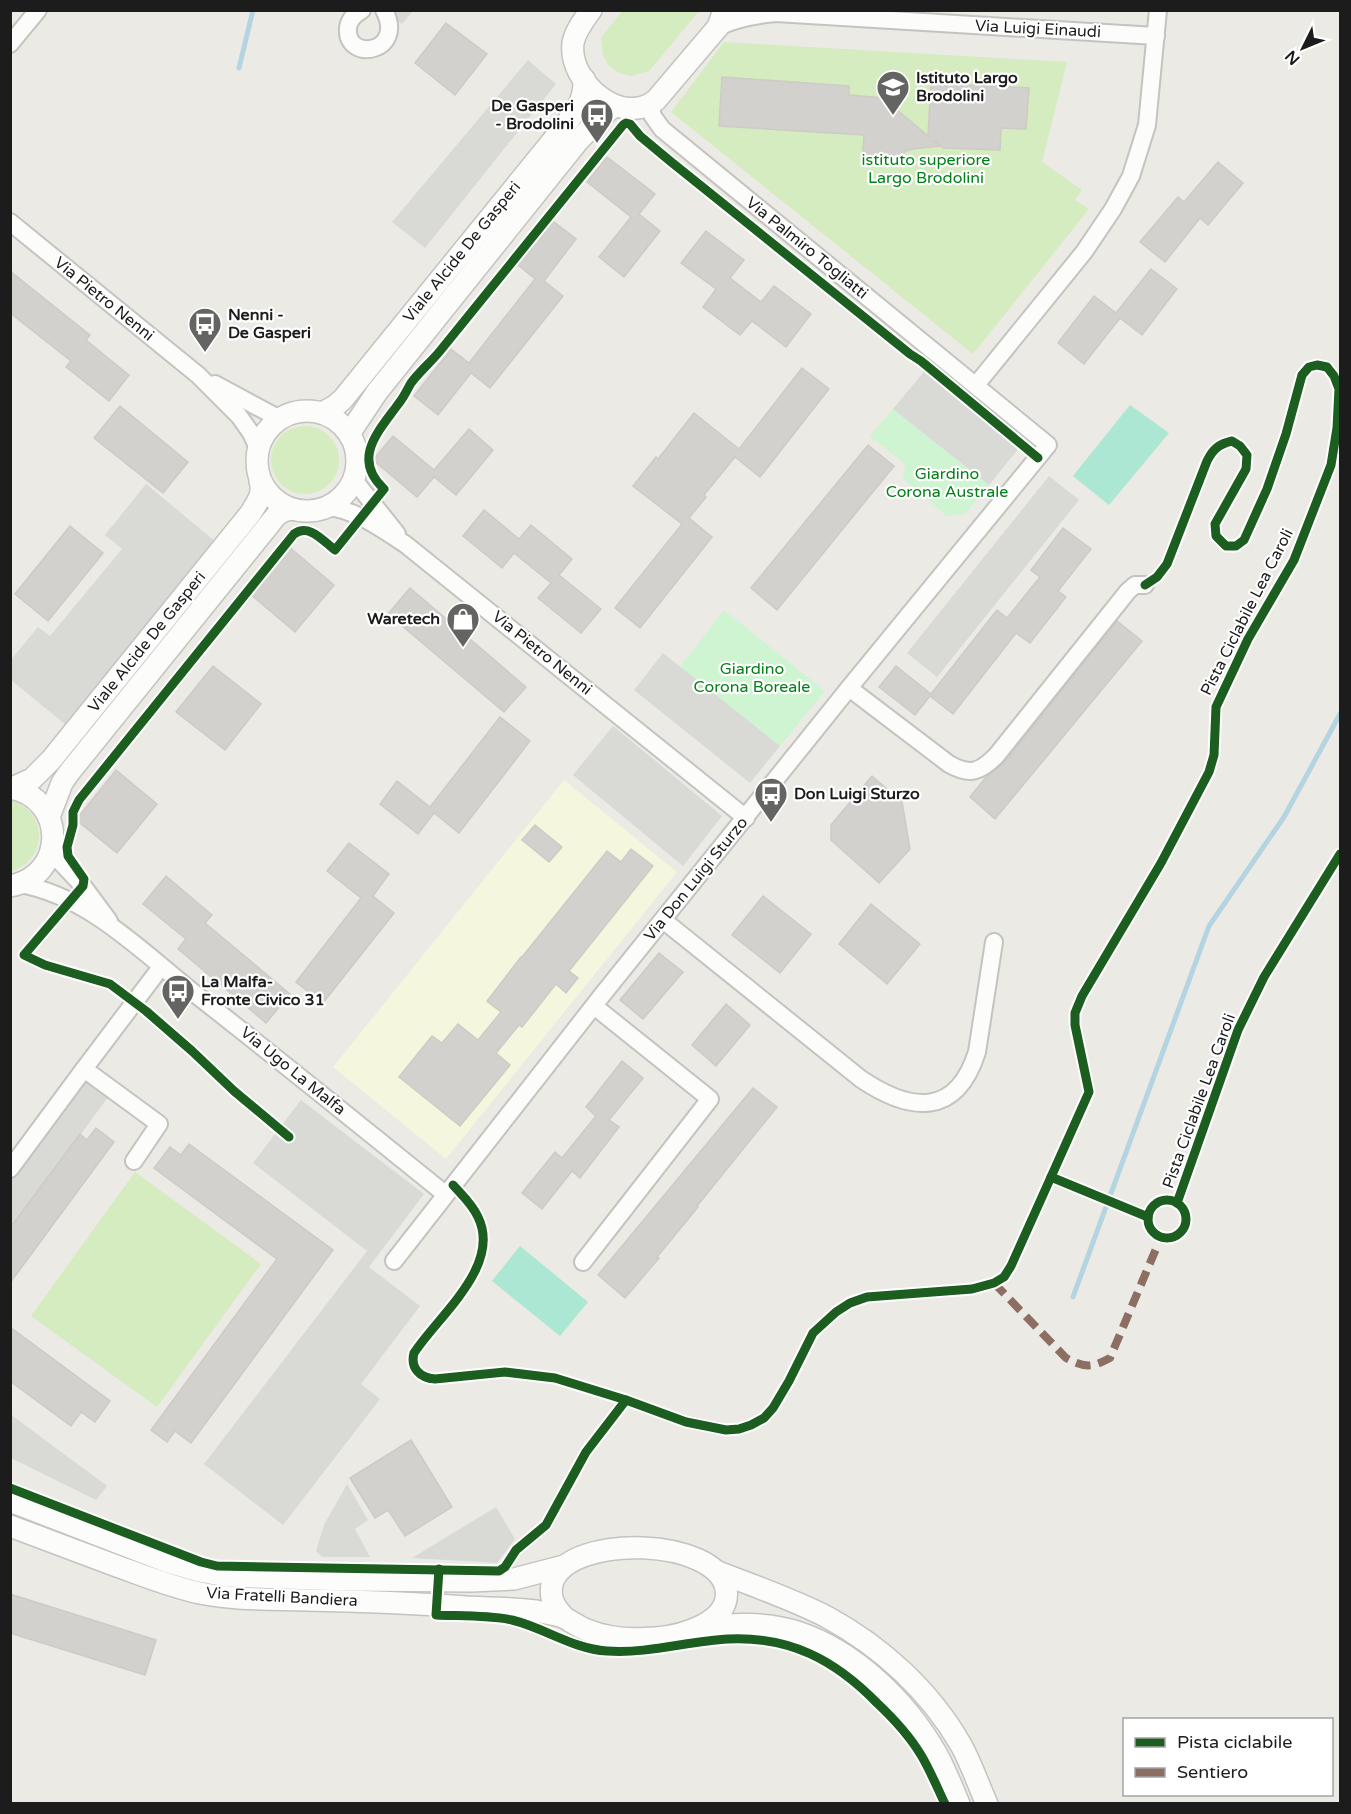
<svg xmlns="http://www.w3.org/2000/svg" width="1351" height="1814" font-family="'Varela Round',sans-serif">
<rect width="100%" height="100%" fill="#ebeae4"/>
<polygon fill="#f4f6de" points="564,780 677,872 446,1159 333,1067"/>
<g fill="#d4ecbf">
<polygon points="623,10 699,10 699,11 649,71 631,76 619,73 608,65 603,54 601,38"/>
<polygon points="724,42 1067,62 1042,162 1082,190 1075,200 1089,209 973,354 671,112"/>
<circle cx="305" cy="460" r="34"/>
<path d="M10,800c8,3 15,6 20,12 19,21 6,53 -19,59z"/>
<polygon points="135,1172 261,1264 157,1407 31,1316"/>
</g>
<g fill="#cff4d2">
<polygon points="893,409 989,485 965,514 947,516 903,479 905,464 870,436"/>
<polygon points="724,610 825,691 780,746 680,667"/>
</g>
<g fill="#abe7d2">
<polygon points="1130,405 1169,433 1109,505 1073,476"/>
<polygon points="520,1246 588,1302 560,1336 492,1281"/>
</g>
<g fill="#d9d9d6">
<polygon points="384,11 413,11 402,24"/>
<polygon points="528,60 556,84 425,248 392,222"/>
<polygon points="927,368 1019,448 989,485 893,409"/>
<polygon points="1049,476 1079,500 937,677 907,653"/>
<polygon points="146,484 216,542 66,725 11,680 10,661 38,627 50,636 122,549 105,535"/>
<polygon points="663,653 780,746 750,783 634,690"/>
<polygon points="613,726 722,816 683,866 573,775"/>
<polygon points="79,1076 108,1097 11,1230 11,1169"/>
<polygon points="301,1100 424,1194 369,1267 420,1306 361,1384 380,1399 283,1525 204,1464 367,1251 253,1163"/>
<polygon points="10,1414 107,1486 96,1500 11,1458"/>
<polygon points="347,1484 368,1520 355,1529 370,1557 322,1557 316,1551 324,1525"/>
<polygon points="496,1507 515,1539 497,1563 412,1558"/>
</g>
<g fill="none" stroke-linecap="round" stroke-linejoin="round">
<g stroke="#b4d4e1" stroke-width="5">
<polyline points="239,68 253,10"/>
<polyline points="1073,1297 1209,926 1284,817 1340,714"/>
</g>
</g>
<g fill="#d3d1cd" stroke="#cecbc5" stroke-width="1.5">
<polygon points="446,23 487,54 455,95 415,63"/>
<polygon points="722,77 849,86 849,95 883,98 928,136 931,83 1029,88 1026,129 1001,128 1000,150 943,148 936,141 934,141 940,146 912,149 906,151 892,163 872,162 863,151 864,135 719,126"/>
<polygon points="607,157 655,194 639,214 660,231 624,277 599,257 631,217 587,182"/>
<polygon points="1218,162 1243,183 1208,225 1200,218 1165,262 1140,242 1178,197 1184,202"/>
<polygon points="553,221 576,239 544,281 563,296 490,388 471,373 438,415 414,396 451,349 469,363 535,279 518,265"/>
<polygon points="706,231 744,260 730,278 761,302 774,286 811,314 786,347 752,321 740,335 703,307 716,289 681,263"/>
<polygon points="1151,269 1177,289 1142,335 1120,318 1084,364 1058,343 1094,296 1116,313"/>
<polygon points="10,271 90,335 86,340 129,375 109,401 66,367 71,361 10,313"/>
<polygon points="802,368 829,389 760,477 735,457 704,495 706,497 689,518 712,537 640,628 615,608 682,524 633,486 656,457 658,459 694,413 739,449"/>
<polygon points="120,406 188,462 163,493 94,438"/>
<polygon points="469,429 493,450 456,495 434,477 417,497 373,460 393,436 434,470"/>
<polygon points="868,445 894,466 777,610 751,588"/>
<polygon points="484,510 519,539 531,525 572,559 559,575 601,609 581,633 538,598 551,583 514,553 502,568 463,536"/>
<polygon points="70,526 103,553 48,621 15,594"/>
<polygon points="1063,528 1091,549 1058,591 1066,597 1030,643 1016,633 953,714 930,696 915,715 879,687 896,666 931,694 997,610 1007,618 1040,577 1031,570"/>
<polygon points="288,546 334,585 295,632 249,593"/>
<polygon points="410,588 526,687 504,712 388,614"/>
<polygon points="1117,621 1142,641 995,819 970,797 986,777 1004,763"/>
<polygon points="213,666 261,704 225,750 176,712"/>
<polygon points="500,717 530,741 459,833 434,813 418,834 380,804 397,781 430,807"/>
<polygon points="116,770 157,804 117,853 76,820"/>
<polygon points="872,776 902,802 910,849 879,883 831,840 831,825"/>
<polygon points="535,825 562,847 549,862 522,840"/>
<polygon points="349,843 389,874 373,896 394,913 323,1003 296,982 361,898 327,871"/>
<polygon points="631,849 653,866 569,971 578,978 566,993 556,984 522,1027 519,1025 496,1053 510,1065 460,1126 399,1077 432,1036 442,1043 458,1024 478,1040 501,1012 487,1001 521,957 522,957 607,851 621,862"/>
<polygon points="166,876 212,915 205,923 290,994 266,1023 178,949 186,939 143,904"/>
<polygon points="763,896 811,934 780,973 732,935"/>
<polygon points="871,904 920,944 887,984 839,944"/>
<polygon points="659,953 683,972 643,1019 620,1000"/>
<polygon points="726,1004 750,1025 716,1066 692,1045"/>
<polygon points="622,1061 643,1078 609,1120 619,1127 580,1178 572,1171 542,1209 522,1193 555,1152 562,1158 596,1116 586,1107"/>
<polygon points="753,1088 777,1107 697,1206 698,1207 657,1257 659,1258 625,1298 598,1275"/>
<polygon points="96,1128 114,1142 10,1283 10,1228 80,1134 87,1140"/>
<polygon points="189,1144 333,1250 191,1443 175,1431 167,1442 151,1430 277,1259 154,1168 170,1147 181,1155"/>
<polygon points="10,1327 110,1401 95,1422 81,1412 71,1426 10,1381"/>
<polygon points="411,1440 452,1507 405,1536 388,1510 375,1518 350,1478"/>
<polygon points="10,1594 156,1640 145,1675 10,1633"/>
</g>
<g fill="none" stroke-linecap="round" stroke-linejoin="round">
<defs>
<g id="minor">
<path d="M362,10c-7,4 -13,9 -14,18 -3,35 59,25 36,-18"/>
<path d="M718,27c19,-9 37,-12 58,-14l380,23"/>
<polyline points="10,44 38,10"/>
<polyline points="10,222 198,375 239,416 251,433 258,448"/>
<polyline points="215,384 280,419"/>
<polyline points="976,385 1084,252 1113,209 1131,176 1147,125 1158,10"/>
<polyline points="354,480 397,534"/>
<path d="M327,507c28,2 55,22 78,37l341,274"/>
<path d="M849,688l100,76c21,12 31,8 47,-8l132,-165 7,-6h10"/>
<polyline points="51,852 83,886 109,921"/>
<path d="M20,884c71,13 124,70 179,113 83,65 164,131 246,197"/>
<path d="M663,920l198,159c49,33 95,39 116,-27l17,-110"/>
<polyline points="134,1161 159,1124 84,1069 161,967"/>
<polyline points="10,1169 84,1069"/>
<polyline points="394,1261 603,994 849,688 1048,445 662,129 652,115 652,103"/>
<polyline points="583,1262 710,1099 594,1006"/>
</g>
<g id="tertiary">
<path d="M591,10c-7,10 -16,21 -18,33 -5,39 48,85 83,57l62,-73 6,-17"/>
<circle cx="307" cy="461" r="50"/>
<path d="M322,413l13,-7 8,-7 220,-271c12,-16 22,-27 21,-49"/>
<polyline points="349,434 377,392 578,141 603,115 614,106"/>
<path d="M10,788c57,10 57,88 0,98"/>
<path d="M12,788l20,-9 19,-19 199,-246c7,-11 14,-20 10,-33"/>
<polyline points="49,817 62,783 68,774 276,516 283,511 291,509"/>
<polyline points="10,1501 168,1562 199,1571 227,1576 347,1580 471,1581 514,1579 564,1566"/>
<path d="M10,1526c35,13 69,26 104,39 28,10 57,22 86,28 35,7 70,6 105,7 54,1 107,3 161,7 23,1 47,1 70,4 9,2 21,3 29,7 7,4 14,9 22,12 21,9 46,10 69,8 24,-2 76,-15 70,-49 -9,-51 -154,-56 -173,-8 -5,15 1,26 11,36"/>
<path d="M718,1572c36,14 74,27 109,45 55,30 103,74 134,128 10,18 17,39 26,59"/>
<path d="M702,1626c31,-2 65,-4 95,6 58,19 109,69 139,121 9,16 16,34 23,51"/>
</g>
</defs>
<use href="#minor" stroke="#c3c3c0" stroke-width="20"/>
<use href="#tertiary" stroke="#c3c3c0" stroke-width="24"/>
<use href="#minor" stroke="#fcfcfb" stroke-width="16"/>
<use href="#tertiary" stroke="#fcfcfb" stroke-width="21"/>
<path stroke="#8d6e63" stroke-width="8" stroke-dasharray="15 8" stroke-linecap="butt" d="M994,1283l72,75c19,10 25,10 44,0l51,-121"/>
<defs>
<g id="cycleway">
<path d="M1145,585l12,-8 10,-13 40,-103c6,-12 12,-17 25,-20l8,5 7,9 -1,14 -31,55 1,12 10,10h10l8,-6 23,-51 19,-55 16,-59 7,-8 8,-2 10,2 7,9 5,13 -2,39 -6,37 -37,95 -46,79 -32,68 -2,48 -5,17 -48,91 -79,133 -7,17v12l14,67 -38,85 97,40"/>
<path d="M289,1137l-55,-46 -42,-40 -46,-40 -36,-27 -65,-19 -21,-10 59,-69 1,-7 -16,-23 -1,-9 6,-22v-13l6,-12 215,-266c15,-11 29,7 41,16l49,-61c-33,-31 -5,-58 15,-86 5,-6 8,-13 12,-20 8,-11 20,-21 29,-32l183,-226 3,-2 4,1 10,12 30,25 240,193 11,7 117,97"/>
<path d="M453,1185c9,10 19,19 25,32 24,49 -40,99 -64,136 -4,15 6,25 21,26l70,-7 50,6 71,22 60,22 40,8 13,-1 12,-4 13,-7 9,-10 16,-27 24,-48 23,-21 14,-9 17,-6 105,-8 22,-6 10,-6 7,-11 40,-89"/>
<circle cx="1167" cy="1219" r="19"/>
<polyline points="1177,1203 1238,1030 1264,977 1340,854"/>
<polyline points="10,1488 201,1562 217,1566 499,1571 505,1567 516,1550 546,1525 586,1452 626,1400"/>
<path d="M439,1569l-3,46c23,1 54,0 76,5 33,8 61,29 95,31 41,3 81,-10 121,-12 62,-3 107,21 149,64 17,16 32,32 44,52 9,15 16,32 24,49"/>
</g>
</defs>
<use href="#cycleway" stroke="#fff" stroke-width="13"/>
<use href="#cycleway" stroke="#1b5e20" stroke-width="9"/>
</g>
<defs>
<symbol id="school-pin" viewBox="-11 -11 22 30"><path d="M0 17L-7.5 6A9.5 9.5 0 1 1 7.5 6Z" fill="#646462" stroke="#fff"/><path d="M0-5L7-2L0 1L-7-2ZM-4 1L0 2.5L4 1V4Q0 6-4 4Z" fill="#fff"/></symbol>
<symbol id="bus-pin" viewBox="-11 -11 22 30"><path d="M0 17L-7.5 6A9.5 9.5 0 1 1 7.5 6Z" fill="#646462" stroke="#fff"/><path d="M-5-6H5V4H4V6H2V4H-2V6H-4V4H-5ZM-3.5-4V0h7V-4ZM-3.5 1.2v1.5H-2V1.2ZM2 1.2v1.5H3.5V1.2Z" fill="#fff"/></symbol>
<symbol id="shop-pin" viewBox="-11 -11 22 30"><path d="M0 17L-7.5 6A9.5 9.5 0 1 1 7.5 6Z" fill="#646462" stroke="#fff"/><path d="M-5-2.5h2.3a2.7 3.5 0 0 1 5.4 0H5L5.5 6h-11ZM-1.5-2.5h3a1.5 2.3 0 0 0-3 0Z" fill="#fff"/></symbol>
</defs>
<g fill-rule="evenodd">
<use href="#school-pin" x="874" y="68" width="38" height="52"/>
<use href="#bus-pin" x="578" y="96" width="38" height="52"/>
<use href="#bus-pin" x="186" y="305" width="38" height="52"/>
<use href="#shop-pin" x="444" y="600" width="38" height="52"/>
<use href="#bus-pin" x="752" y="775" width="38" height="52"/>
<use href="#bus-pin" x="159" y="972" width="38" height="52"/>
</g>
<g text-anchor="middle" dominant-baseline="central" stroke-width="4.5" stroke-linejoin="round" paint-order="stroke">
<g font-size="16" fill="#1c1c1c" stroke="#fff">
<text transform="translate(1038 29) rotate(3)">Via Luigi Einaudi</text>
<text transform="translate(807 248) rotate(39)">Via Palmiro Togliatti</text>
<text transform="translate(462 252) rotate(-51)">Viale Alcide De Gasperi</text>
<text transform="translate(104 299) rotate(39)">Via Pietro Nenni</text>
<text transform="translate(1247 612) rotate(-63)">Pista Ciclabile Lea Caroli</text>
<text transform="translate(147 642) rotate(-51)">Viale Alcide De Gasperi</text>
<text transform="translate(542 653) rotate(39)">Via Pietro Nenni</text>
<text transform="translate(696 879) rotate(-51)">Via Don Luigi Sturzo</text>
<text transform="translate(293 1071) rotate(39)">Via Ugo La Malfa</text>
<text transform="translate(1199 1101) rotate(-70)">Pista Ciclabile Lea Caroli</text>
<text transform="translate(282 1597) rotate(3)">Via Fratelli Bandiera</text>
</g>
<g font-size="16" font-weight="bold" fill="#1c1c1c" stroke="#fff" text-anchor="start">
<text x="916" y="78">Istituto Largo<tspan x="916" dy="18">Brodolini</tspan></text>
<text x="574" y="106" text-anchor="end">De Gasperi<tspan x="574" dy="18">- Brodolini</tspan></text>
<text x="228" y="315">Nenni -<tspan x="228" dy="18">De Gasperi</tspan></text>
<text x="440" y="619" text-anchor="end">Waretech</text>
<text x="794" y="794">Don Luigi Sturzo</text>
<text x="201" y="982">La Malfa-<tspan x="201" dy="18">Fronte Civico 31</tspan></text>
</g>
<g font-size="16" fill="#038118" stroke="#fff">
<text x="926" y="160">istituto superiore<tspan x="926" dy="18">Largo Brodolini</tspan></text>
<text x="947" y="474">Giardino<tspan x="947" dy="18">Corona Australe</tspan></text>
<text x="752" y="669">Giardino<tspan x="752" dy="18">Corona Boreale</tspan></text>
</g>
</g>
<rect width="1351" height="1814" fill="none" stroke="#1c1c1c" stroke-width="24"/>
<rect x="1123" y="1718" width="210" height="78" fill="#ffffff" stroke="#a4a4a4" stroke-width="1.5"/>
<rect x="1135" y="1738" width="30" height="9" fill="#1b5e20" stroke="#a4a4a4" stroke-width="1.5"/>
<text x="1177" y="1748" font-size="18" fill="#1c1c1c">Pista ciclabile</text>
<rect x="1135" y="1768" width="30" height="9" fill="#8d6e63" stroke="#a4a4a4" stroke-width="1.5"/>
<text x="1177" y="1778" font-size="18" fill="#1c1c1c">Sentiero</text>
<g transform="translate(1303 48) rotate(227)" stroke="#ffffff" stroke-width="4.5" paint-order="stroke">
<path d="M0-4.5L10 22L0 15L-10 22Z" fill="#1c1c1c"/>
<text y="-9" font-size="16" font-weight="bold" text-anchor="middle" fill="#1c1c1c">N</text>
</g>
</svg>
